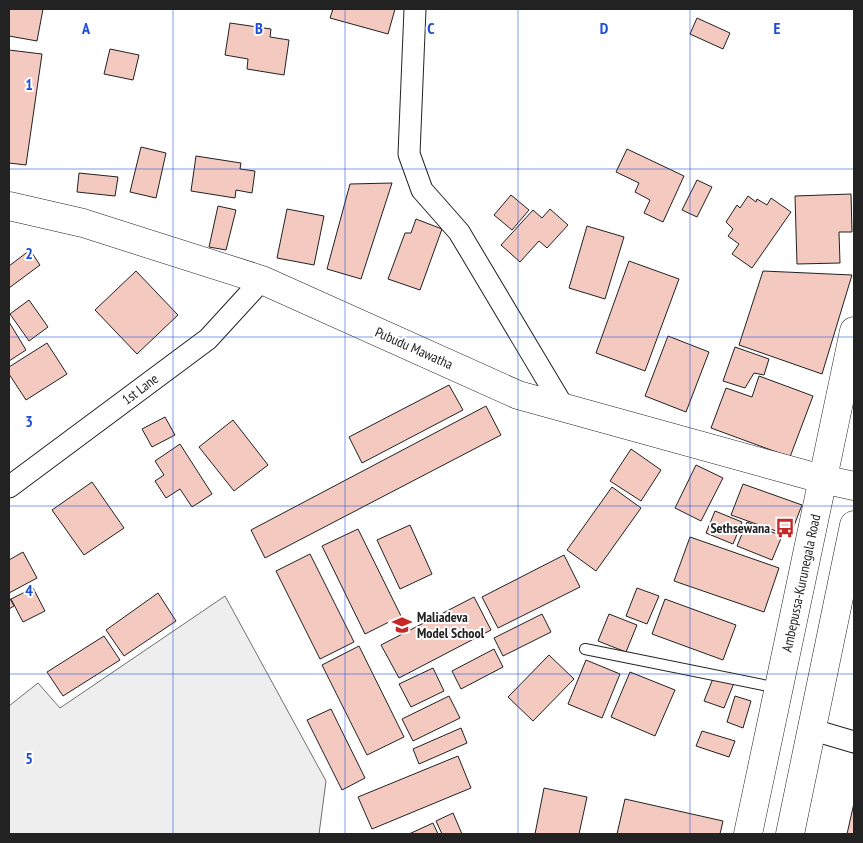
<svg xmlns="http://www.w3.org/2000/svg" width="863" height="843" font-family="'PT Sans Narrow',sans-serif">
<rect width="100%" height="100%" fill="#fff"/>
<polygon fill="#eee" stroke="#6f6f6f" points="225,596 326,781 319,834 9,834 9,706 38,683 60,708"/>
<g fill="#f3c9c0" stroke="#222">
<polygon points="9,9 43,9 37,41 9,36"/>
<polygon points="333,9 395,9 388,34 330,18"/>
<polygon points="697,18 730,33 723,49 690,34"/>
<polygon points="230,23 271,29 270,37 289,40 284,75 247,69 248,59 225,55"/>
<polygon points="110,49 139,55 133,80 104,74"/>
<polygon points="9,50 42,54 26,165 9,163"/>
<polygon points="141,147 166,153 156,198 130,192"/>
<polygon points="627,149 684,176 663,222 644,213 650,200 635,192 639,183 616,172"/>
<polygon points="196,156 241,163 240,169 255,171 252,193 236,190 235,198 191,191"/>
<polygon points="79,173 118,177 115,196 77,192"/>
<polygon points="697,180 712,187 697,217 682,210"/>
<polygon points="392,183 361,279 327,269 350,184"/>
<polygon points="851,194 852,232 839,232 840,263 797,264 795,196"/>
<polygon points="511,195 529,210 512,230 494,215"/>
<polygon points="748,196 756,202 757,199 767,205 771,198 791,212 752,268 732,254 739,244 728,236 733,229 726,222 737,205 740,208"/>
<polygon points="218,206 236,210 226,250 209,247"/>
<polygon points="287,209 324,216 314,265 277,258"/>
<polygon points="550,209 568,225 547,248 539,241 520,262 501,245 533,210 542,218"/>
<polygon points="416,219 442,229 420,290 388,279 405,233 411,233"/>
<polygon points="587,226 624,237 605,299 569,288"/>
<polygon points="30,250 40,265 9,288 9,266"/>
<polygon points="629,261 679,279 645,371 596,353"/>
<polygon points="136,271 178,315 137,354 95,310"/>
<polygon points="763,271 852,275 822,374 739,345"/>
<polygon points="29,300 48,327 29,341 10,314"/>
<polygon points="9,322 26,350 9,361"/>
<polygon points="668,336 709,352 686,412 645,396"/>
<polygon points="47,343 67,374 26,400 9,374 9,367"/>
<polygon points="735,347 769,359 764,375 754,373 745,388 723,381"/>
<polygon points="759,376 813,396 790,457 711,428 726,388 752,397"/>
<polygon points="449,385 463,410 362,463 349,437"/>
<polygon points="486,406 501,435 265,558 251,530"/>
<polygon points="165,417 175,435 152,447 142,429"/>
<polygon points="233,420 268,465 234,491 199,447"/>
<polygon points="180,444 212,494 192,507 180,489 166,498 155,481 164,475 155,461"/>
<polygon points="631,449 661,470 641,501 610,481"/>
<polygon points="696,465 723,478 701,521 675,508"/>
<polygon points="92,482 124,528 84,555 52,510"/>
<polygon points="743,484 802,505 790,536 731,515"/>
<polygon points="612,487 641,508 596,571 567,550"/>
<polygon points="715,511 742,522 733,544 706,533"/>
<polygon points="747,522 782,536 772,560 737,546"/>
<polygon points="410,525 432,574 400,589 377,540"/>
<polygon points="358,529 401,616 365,634 322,546"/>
<polygon points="690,537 779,568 764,612 674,581"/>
<polygon points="23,552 37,578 9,593 9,560"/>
<polygon points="310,554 354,642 320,659 276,571"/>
<polygon points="564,555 580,587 498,628 482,597"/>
<polygon points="33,588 45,611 23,622 11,599"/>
<polygon points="637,588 659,596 647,624 626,616"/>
<polygon points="158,593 176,621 124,656 106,630"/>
<polygon points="9,597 14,606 9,609"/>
<polygon points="474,597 491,630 399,678 381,645"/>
<polygon points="665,599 736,625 723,660 652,634"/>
<polygon points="542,614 551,632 503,656 494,638"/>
<polygon points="609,614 637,625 626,652 598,641"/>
<polygon points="104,636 120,660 63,696 47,672"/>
<polygon points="359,646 404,737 367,755 322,665"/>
<polygon points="494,649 503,667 461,689 452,671"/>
<polygon points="549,655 574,679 533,721 508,697"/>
<polygon points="586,660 620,674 602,718 568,704"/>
<polygon points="433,668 444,691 411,707 399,684"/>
<polygon points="630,672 675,690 655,736 611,717"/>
<polygon points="714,676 734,683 724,708 704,701"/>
<polygon points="449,696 460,718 413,741 402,719"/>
<polygon points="735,696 751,701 743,728 727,722"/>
<polygon points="331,709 365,778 342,790 307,720"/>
<polygon points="461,728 467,743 419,764 413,749"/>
<polygon points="702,731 735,741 729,757 696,746"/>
<polygon points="458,756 471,788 372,829 358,797"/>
<polygon points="544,788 587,797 579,834 535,834"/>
<polygon points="625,799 723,821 720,834 617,834"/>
<polygon points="854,803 854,834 847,834"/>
<polygon points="453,813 462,834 442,834 436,821"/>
<polygon points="433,823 438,834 409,834"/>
</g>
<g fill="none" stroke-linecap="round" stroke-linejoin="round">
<defs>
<polyline id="lane" points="585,649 778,688"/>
<g id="street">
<polyline points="415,9 409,154 422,190 459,232 564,408"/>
<polyline points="9,487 208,339 262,280"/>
<polyline points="810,729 854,742"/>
</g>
<polyline id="secondary" points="9,206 83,223 262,280 518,395 822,479 854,486"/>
<g id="highway">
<polyline points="748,834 854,331"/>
<polyline points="790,834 854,525"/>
</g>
</defs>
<use href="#lane" stroke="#222" stroke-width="12"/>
<use href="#street" stroke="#222" stroke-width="23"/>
<use href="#secondary" stroke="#222" stroke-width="29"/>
<use href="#highway" stroke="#222" stroke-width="29"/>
<use href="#lane" stroke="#fff" stroke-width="10"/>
<use href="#street" stroke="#fff" stroke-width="21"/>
<use href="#secondary" stroke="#fff" stroke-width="28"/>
<use href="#highway" stroke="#fff" stroke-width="28"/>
</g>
<path fill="none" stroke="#1d4ed8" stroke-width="1" stroke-opacity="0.55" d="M173,9v825M345,9v825M518,9v825M690,9v825M9,169h845M9,337h845M9,506h845M9,674h845"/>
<defs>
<symbol id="bus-bare" viewBox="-9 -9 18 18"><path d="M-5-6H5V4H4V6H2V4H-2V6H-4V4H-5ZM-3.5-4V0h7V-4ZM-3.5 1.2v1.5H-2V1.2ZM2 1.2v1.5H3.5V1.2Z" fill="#c62828" stroke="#fff" stroke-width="2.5" paint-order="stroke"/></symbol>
<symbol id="school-bare" viewBox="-9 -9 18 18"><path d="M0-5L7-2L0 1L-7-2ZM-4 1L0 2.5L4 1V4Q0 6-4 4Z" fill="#c62828" stroke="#fff" stroke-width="2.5" paint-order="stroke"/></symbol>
</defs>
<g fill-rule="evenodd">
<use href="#bus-bare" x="771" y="514" width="28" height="28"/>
<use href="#school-bare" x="388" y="611" width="28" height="28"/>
</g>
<g text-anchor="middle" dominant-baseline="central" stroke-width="4" stroke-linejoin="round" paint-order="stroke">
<g font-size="14" fill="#222" stroke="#fff">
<text transform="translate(414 348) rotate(24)">Pubudu Mawatha</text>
<text transform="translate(140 389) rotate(-37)">1st Lane</text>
<text transform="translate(801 583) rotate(-78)">Ambepussa-Kurunegala Road</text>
</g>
<g font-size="14" font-weight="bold" fill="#222" stroke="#fff" text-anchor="end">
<text x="770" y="528">Sethsewana</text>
<text x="417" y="617" text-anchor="start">Maliadeva<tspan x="417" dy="16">Model School</tspan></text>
</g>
</g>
<g font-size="16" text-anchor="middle" font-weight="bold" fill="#1d4ed8" stroke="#fff" stroke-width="4" stroke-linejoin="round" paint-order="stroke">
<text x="86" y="34">A</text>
<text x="259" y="34">B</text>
<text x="431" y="34">C</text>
<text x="604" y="34">D</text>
<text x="777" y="34">E</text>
<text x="29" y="90">1</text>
<text x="29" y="259">2</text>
<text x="29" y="427">3</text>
<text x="29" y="596">4</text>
<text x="29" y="764">5</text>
</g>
<rect width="863" height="843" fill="none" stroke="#222222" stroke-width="20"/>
</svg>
